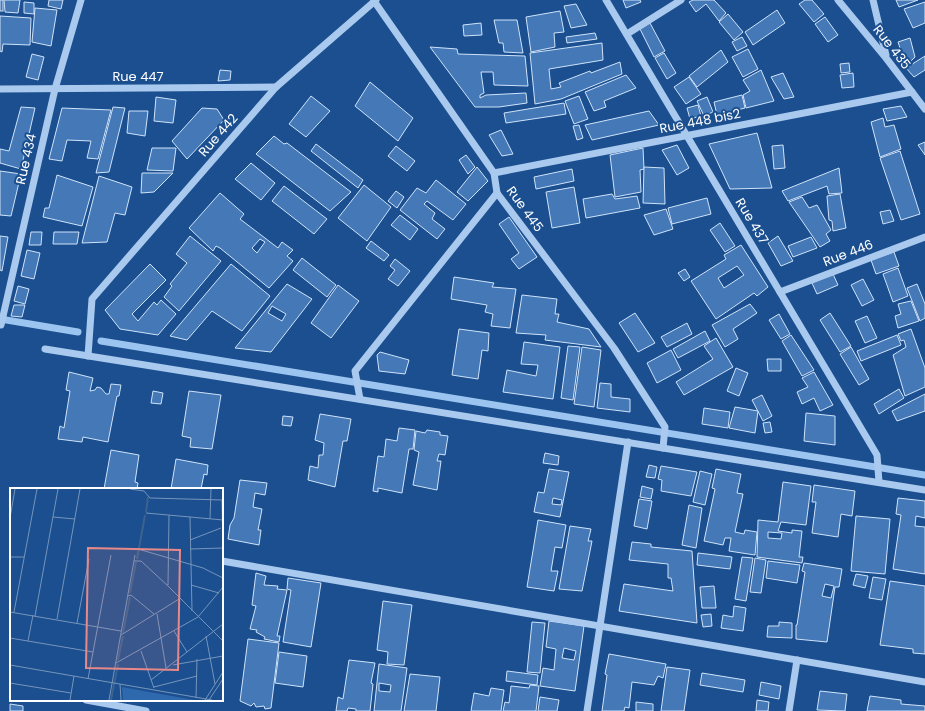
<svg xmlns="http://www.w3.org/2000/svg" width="925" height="711" font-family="Poppins,sans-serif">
<rect width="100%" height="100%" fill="#1b4f8f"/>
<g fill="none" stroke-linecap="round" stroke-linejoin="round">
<g stroke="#9cc4f0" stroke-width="7">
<polyline points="0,319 78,332"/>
<polyline points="101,341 925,475"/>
</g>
</g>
<g fill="#4478b7" stroke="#cfe3fa" fill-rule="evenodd">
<rect x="0" y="0" width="3" height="11"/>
<polygon points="4,0 20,0 18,13 5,12"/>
<polygon points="49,0 63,0 61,9 48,6"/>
<polygon points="623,0 640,0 641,2 626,8"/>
<polygon points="693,0 714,0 726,13 719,21 706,4 696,12 689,2"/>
<polygon points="805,0 812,0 824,14 814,22 799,4"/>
<polygon points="896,0 918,0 899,7"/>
<polygon points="24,2 34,3 34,14 24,13"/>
<polygon points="925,2 925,23 913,28 904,9"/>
<polygon points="576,4 587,25 571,28 564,6"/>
<polygon points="35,8 57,10 51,46 32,42"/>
<polygon points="777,10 785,23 753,45 745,32"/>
<polygon points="560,11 564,32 554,33 555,47 531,52 526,17"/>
<polygon points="728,14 743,32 734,40 719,22"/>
<polygon points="0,16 31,18 30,45 3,44 2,52 0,51"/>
<polygon points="825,17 838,35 828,42 815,24"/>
<polygon points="494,20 517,20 523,53 504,52 503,43 499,43"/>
<polygon points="481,23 482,35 464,36 463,25"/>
<polygon points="650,23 665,51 654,57 640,29"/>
<polygon points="595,33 597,39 567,43 566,37"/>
<polygon points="742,37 747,46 737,51 732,42"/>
<polygon points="910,38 915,57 906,66 898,42"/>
<polygon points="602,43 603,60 549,69 551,89 561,87 559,83 590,71 591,73 620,62 622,74 561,99 535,104 530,53"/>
<polygon points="430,47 457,49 458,54 525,56 528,86 494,85 493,72 481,72 484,93 480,95 480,98 486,95 526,93 527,103 499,107 475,107"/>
<polygon points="748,49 758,69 743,77 732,57"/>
<polygon points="721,50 728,62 697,87 689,76"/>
<polygon points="664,53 676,73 667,79 655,58"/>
<polygon points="32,54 44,57 38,80 26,77"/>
<polygon points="925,56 925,70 914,77 906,68"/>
<polygon points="849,63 850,72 841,73 840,64"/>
<polygon points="220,70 231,71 230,80 218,81"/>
<polygon points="761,70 774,101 746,108 743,95 750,91 743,80"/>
<polygon points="783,73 794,97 784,99 771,77"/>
<polygon points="853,73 854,87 842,88 840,75"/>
<polygon points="626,75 636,88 604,101 606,107 594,111 585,92"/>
<polygon points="689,77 701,94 686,104 674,87"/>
<polygon points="370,82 413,118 398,141 355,106"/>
<polygon points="742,95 745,108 717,115 714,102"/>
<polygon points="311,96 330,111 306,137 289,124"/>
<polygon points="579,96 588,119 574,124 565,101"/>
<polygon points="156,97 176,100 173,123 154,121"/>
<polygon points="707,97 713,112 704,116 697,101"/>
<polygon points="564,103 566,114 506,123 504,113"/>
<polygon points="698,105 701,116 690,119 687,108"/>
<polygon points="901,106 907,117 887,121 883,109"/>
<polygon points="21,107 35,108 21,169 0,163 0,149 9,151"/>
<polygon points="113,107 125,108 109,172 96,173"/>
<polygon points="62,108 111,110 98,159 87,158 91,141 67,140 62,161 49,159"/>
<polygon points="202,108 217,109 224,120 187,159 172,141"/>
<polygon points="129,111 148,111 145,136 127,133"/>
<polygon points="649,111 659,125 592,140 585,125"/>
<polygon points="883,118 885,127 894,125 901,149 880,157 871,122"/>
<polygon points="579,125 583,138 577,140 573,126"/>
<polygon points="501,130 513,154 502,156 489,135"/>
<polygon points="757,133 772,188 730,189 709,144"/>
<polygon points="274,136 284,144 287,143 351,192 330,211 256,154"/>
<polygon points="925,142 925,155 918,145"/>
<polygon points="316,144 363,180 358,188 311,151"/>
<polygon points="677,145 689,168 677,175 662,150"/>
<polygon points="783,145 785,168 774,169 772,146"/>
<polygon points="396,146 415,161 407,171 388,156"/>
<polygon points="152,148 176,148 173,171 147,170"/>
<polygon points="643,148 644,169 640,170 641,192 615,197 610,155"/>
<polygon points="900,151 920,214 901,220 880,158"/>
<polygon points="466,155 475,167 468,174 459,160"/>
<polygon points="251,163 275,183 261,200 235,179"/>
<polygon points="477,167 488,181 468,201 457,192"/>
<polygon points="644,167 664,168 665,204 643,203"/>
<polygon points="839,168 842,193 829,194 827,186 788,201 782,191"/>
<polygon points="572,169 574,181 536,189 534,177"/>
<polygon points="0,171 21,174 11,216 0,215"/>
<polygon points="142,173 173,173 154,192 141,193"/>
<polygon points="57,175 93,187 82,226 43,217 45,208 49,208"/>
<polygon points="99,176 132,187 125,215 115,213 107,242 82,243"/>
<polygon points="436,180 466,204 453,220 427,201 424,204 435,213 432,219 445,229 437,239 400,210 417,188 426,193"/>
<polygon points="364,185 391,207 367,241 338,218"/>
<polygon points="284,186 327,219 314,234 272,201"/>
<polygon points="574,187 580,223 552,228 546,192"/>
<polygon points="396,191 404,197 397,208 388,201"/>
<path d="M220,193l24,21 -4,5 38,29 4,-6 11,8 -6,6 6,5 -24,27 -49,-40 -4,-2 -3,5 -24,-23zM260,239l5,3 -8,11 -5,-5z"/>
<polygon points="612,194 615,199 637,196 640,208 586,218 583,199"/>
<polygon points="840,194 846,228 833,231 832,221 829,220 827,196"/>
<polygon points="802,197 809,208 817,205 831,230 826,234 830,241 820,247 789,202"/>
<polygon points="707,198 711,214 672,224 668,208"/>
<polygon points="666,209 673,229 654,235 644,215"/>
<polygon points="890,210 894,221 883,224 880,212"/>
<polygon points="400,215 418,229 410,240 391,225"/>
<polygon points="509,217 537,257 519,269 511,259 519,253 499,224"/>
<polygon points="720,223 735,246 725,252 710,230"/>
<polygon points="31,232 42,232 41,245 29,245"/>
<polygon points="54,232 79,232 77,244 53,244"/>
<polygon points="0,236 8,237 2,271 0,270"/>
<polygon points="190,236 221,261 179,311 164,297 172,286 170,284 187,263 176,254"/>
<polygon points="778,236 793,261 781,266 768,243"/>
<polygon points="811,237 817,248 793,257 788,246"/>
<polygon points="371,241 389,255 384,261 366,248"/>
<path d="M741,245l27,42 -11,9 -3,-3 -38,26 -25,-38 35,-22 -2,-4zM737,266l7,9 -20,13 -6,-10z"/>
<polygon points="27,250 40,253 34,279 21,276"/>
<polygon points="894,252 899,266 876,274 871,260"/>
<polygon points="302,258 336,285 327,297 293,270"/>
<polygon points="395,259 410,271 398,286 388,279 395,270 390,266"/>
<polygon points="150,264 166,280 132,314 138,321 154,302 157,305 161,300 176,314 158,335 120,329 105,310"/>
<polygon points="231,264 270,296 242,331 212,311 187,340 170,336"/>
<polygon points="898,268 908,296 893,302 883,274"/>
<polygon points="685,269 690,277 684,281 678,273"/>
<polygon points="833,274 838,285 817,294 812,283"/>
<polygon points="454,277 494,283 492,287 516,289 510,328 491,326 493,314 485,312 487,305 451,299"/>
<polygon points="863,279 874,300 862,306 851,285"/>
<path d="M287,284l25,15 -41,53 -36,-4zM272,306l14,8 -4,7 -14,-8z"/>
<polygon points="917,284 925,304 925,318 920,321 907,288"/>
<polygon points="338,285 359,301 331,338 311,323"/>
<polygon points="18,286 29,289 25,304 14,301"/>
<polygon points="522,295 557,299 555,314 559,314 557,322 589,329 601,347 545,340 546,335 516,333"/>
<polygon points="911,301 919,321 898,328 895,316 901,314 898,304"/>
<polygon points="750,304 757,313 733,329 738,339 725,347 712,325"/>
<polygon points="14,305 25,305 22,317 11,316"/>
<polygon points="635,313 655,343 638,352 619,323"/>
<polygon points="830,313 851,346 840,352 820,320"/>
<polygon points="779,314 790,334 781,339 769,320"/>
<polygon points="867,316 877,338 865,343 855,321"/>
<polygon points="687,323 692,334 667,347 661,337"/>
<polygon points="459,329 489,333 488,351 482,350 478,379 452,375"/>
<polygon points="911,329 925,368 925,387 905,396 893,355 906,347 904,340 901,341 898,334"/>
<polygon points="705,331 710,341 678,358 673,349"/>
<polygon points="791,335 814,370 802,376 782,341"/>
<polygon points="897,335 901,345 861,361 857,351"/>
<polygon points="716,338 733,367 684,395 676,382 713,359 704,346"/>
<polygon points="524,342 560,347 553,399 503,392 507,370 536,376 538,365 521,364"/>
<polygon points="568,346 580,347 573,400 561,398"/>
<polygon points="582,347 601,350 594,407 574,404"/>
<polygon points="851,347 869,379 859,385 840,354"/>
<polygon points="671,350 681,370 657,383 647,363"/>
<polygon points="380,352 409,360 405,374 379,371 377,355"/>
<polygon points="767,359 781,359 781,371 768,371"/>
<polygon points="736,368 748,373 739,396 727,391"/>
<polygon points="69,372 93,378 90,391 95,390 97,387 101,388 106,394 109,394 111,384 121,385 119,396 117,396 108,442 83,437 82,442 58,439 60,426 64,428 70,391 66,390"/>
<polygon points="814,372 833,405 820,411 814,398 802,404 797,392 808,387 802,378"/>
<polygon points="600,383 611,384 611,397 630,399 630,412 597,408"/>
<polygon points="899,389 904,398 879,414 874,404"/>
<polygon points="153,391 163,393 161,404 151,403"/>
<polygon points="189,391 221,395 212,449 190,447 191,438 182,436"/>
<polygon points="925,394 925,411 897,421 892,411"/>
<polygon points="762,395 772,416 763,421 752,400"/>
<polygon points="735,407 758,411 755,433 729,428"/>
<polygon points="704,408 730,412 728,428 702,424"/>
<polygon points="806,413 835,416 835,445 804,441"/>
<polygon points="320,414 351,419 347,441 343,441 335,487 308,480 310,466 318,468 319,455 323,455 324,443 315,440"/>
<polygon points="283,416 293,417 291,426 282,425"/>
<polygon points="770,422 772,432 765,433 763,423"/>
<polygon points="399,428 415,430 413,449 409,449 402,493 378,488 378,492 373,491 378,456 384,457 386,439 397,441"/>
<polygon points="427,430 440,432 440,435 448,436 445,455 439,454 437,461 441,461 437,490 413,485 419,452 414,450 416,431 425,433"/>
<polygon points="111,450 139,455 135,482 138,483 137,489 104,489"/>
<polygon points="545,453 559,456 558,465 543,463"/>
<polygon points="176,459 208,465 207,475 204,474 201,489 171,489"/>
<polygon points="649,465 657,467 655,478 646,477"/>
<polygon points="661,466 697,472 691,496 661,491 662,480 658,479"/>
<path d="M549,469l20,3 -9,45 -26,-5 4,-20 6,1zM553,498l9,2 -1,5 -9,-1z"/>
<polygon points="716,469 741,474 737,493 743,494 735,532 744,534 745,530 757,532 755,555 729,551 731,538 725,538 723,545 704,541 715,489 712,488"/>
<polygon points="700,471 712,474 705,505 693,502"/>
<polygon points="240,480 267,483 265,495 255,493 253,507 262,509 258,530 261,530 259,545 228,539 230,525 234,518"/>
<path d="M783,482l28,4 -5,39 -25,-3 -3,9 14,2v-3l10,1 -3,26h4l-1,6 -45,-6 1,-37 20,2zM768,532l14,1 -1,6 -13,-1z"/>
<polygon points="814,485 855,491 852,516 841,514 838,537 812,533 816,502 812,502"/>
<polygon points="642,486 653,489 651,499 640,497"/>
<polygon points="898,498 925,501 925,518 916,516 915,526 925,527 925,574 893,569 901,515 896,514"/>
<polygon points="639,499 652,501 647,529 634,526"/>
<polygon points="689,505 702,508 696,548 682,545"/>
<polygon points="856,516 890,519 885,574 851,571"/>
<polygon points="538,520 566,525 562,548 555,547 551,571 558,571 554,591 527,587"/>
<polygon points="570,526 591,529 588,541 592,541 582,591 559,589"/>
<polygon points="632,542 651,544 651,547 692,551 697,623 619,611 624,584 673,591 671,578 668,578 668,564 629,560"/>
<polygon points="698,553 732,557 730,569 697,565"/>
<polygon points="742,557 753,558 746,601 735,599"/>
<polygon points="755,558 766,560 761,593 750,592"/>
<polygon points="768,561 800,565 797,583 766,578"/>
<path d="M804,563l38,6 -3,18h-4l-8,55 -31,-3v-14h1l8,-53 -3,-1zM825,584l9,2 -3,12 -9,-2z"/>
<polygon points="256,573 266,576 264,585 278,586 277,589 287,590 277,636 280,636 279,642 264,639 265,637 256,632 257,630 250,629 256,606 252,605"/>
<polygon points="856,574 868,576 865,588 853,585"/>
<polygon points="873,577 886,579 882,600 869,598"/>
<polygon points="288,578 321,583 311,647 283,642 291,590 287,589"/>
<polygon points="890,581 925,586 925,654 913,653 913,649 880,645"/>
<polygon points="714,586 716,608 702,608 700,587"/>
<polygon points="383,601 412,605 404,665 387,664 388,652 377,650"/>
<polygon points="734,606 746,608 743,631 721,628 723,615 733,617"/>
<polygon points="711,614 712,626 703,627 701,615"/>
<path d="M549,621l35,5 -9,65 -35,-5 3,-18 11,2 2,-21 -10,-2zM564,648l12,3 -2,9 -12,-2z"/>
<polygon points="532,622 545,623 540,673 527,672"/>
<polygon points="779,622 792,623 792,638 767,637 768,626 779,626"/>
<polygon points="248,639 279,643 271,708 265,709 264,706 256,707 254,703 251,706 240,701"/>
<polygon points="279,652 307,656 303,687 275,683"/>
<polygon points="609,654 666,664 663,678 658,676 654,685 632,682 629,708 625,707 624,711 602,711 607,675 605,674"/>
<polygon points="349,660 375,663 371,683 373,684 370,711 356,711 356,709 348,708 347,711 336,711 338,697 343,699"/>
<path d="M379,664l28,4 -6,43h-27zM379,683l12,2 -1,7 -11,-1z"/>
<polygon points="667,667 690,670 684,711 661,711"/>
<polygon points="507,671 538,675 537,685 506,681"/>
<polygon points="702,673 745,680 743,692 700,685"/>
<polygon points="410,674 440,677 436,711 404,711"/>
<polygon points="761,682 781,686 779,699 759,695"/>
<polygon points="530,685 539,686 536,711 503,711 505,702 509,703 511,686 529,688"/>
<polygon points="491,688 504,690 501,711 471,711 474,693 489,696"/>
<polygon points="820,691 847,694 845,711 817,710"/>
<polygon points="870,696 901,700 901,704 925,706 925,711 867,711"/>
<polygon points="540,697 559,700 557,711 538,711"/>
<polygon points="757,700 769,702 768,711 756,711"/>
<polygon points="636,702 653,704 653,711 636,711"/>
<polygon points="10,704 23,706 23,711 10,711"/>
</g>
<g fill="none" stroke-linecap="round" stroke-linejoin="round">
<g stroke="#a9c9ee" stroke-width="7">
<polyline points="606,0 877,455 879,482"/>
<polyline points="838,0 886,58 925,109"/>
<polyline points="873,0 886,55"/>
<polyline points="374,1 494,173 497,193 614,348 665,427 663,448"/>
<polyline points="627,34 681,0"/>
<polyline points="0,89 276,87"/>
<polyline points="494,173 912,92"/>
<polyline points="780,292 925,237"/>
<polyline points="1,325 55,89 81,0"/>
<polyline points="45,349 925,490"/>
<polyline points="88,356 92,299 276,87 376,0"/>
<polyline points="360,399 355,371 497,193"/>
<polyline points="222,561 925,682"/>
<polyline points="86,700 146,711"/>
<polyline points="587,711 628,442"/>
<polyline points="789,711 797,660"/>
</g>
</g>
<g text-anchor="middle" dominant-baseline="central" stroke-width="4" stroke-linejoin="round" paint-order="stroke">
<g font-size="13" fill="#fff" stroke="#1b4f8f">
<text transform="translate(892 47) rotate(52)">Rue 435</text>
<text x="138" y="76">Rue 447</text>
<text transform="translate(700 121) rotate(-11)">Rue 448 bis2</text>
<text transform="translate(218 135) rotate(-49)">Rue 442</text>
<text transform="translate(26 159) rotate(-77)">Rue 434</text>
<text transform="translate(525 209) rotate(54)">Rue 445</text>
<text transform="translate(752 221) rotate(59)">Rue 437</text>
<text transform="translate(848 253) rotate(-21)">Rue 446</text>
</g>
</g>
<g transform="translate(10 488)">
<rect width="213" height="213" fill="#1b4f8f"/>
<path d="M112,199l72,13h-71z" fill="#2e69ad"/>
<path fill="none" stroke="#3c6290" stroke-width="2" d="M136,24l2,-15M127,71l8,-44M120,105l6,-31M113,145l7,-36M108,172l5,-24M101,212l7,-36"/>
<path fill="none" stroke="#7695bc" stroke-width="1" d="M120,1l14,2 6,7 73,2M212,12l1,52M136,25l77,7M43,29l22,2M180,29l2,94M0,30l5,-29M200,31l1,-30M180,52l31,-12M128,61l65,19 20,10M180,61l33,-1M0,69h14M124,73h7l27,25 55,55M158,97l1,-70M181,97l28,8M118,108l3,-1 23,19M0,124l111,19M4,124l23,-123M147,126l9,54M25,128l23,-127M47,131l23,-130M67,135l12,-64M164,143l13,21M111,147l58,-36M196,148l9,48M0,150l83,14M18,153l5,-26M131,163l13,37M106,175l82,-46 25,-30M0,177l202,35M163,177l50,-9M78,191l23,-124M141,192l72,-56M0,195l61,10M110,196l1,16M144,199l43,-11M186,210l1,-39M60,212l4,-24M99,212l26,-145M195,212l18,-28M199,212l14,-21"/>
<path fill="#e88989" fill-opacity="0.15" stroke="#e88989" stroke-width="2" d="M78,60l92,2 -2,120 -92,-2z"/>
<rect width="213" height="213" fill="none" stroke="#fff" stroke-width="2"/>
</g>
</svg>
